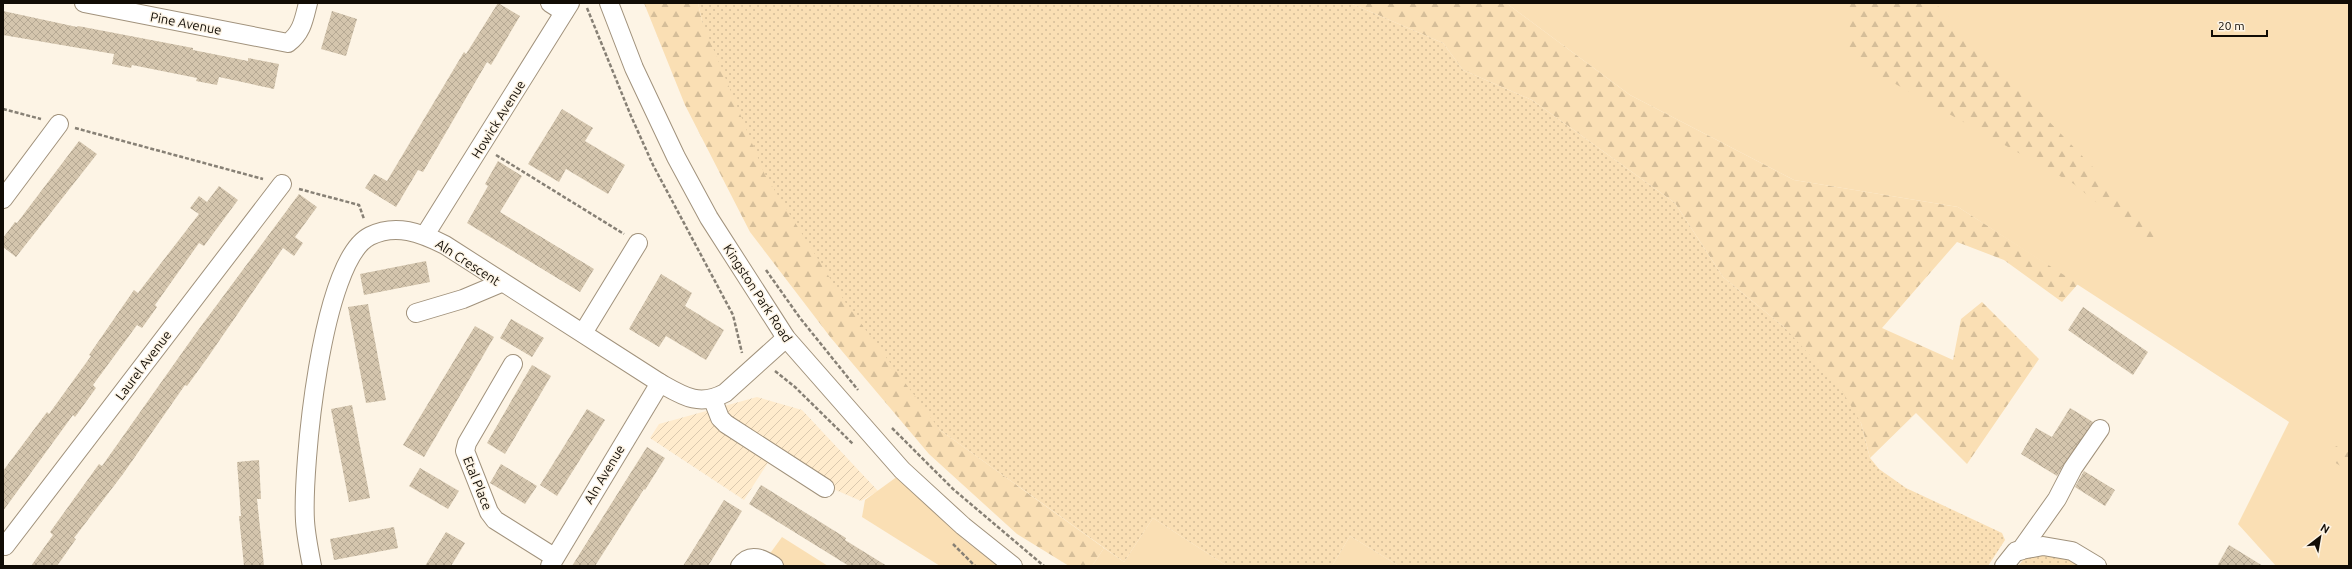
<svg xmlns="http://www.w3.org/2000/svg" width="2352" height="569" font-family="Ubuntu,sans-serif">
<defs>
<pattern id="industrial-furrows" width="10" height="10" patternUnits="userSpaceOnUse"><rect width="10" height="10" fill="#ffebcc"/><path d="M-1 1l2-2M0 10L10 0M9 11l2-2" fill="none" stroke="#dac8ae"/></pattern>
<pattern id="forest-firs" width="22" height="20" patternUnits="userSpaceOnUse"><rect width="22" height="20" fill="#fadfb4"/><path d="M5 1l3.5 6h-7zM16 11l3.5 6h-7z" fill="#d5be99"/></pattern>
<pattern id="park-dots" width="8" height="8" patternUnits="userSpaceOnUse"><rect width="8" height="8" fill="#fadfb4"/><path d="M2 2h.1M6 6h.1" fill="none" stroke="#d5be99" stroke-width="1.8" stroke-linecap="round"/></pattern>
<pattern id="building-cross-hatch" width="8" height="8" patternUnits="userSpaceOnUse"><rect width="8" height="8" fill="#d4c5ad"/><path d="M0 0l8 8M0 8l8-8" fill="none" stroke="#b5a893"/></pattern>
</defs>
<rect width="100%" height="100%" fill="#fdf4e5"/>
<polygon fill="url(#industrial-furrows)" points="757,397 802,410 878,491 861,501 769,461 744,500 650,438 659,424"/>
<g fill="#fadfb4">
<polygon points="1506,3 2349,3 2349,566 2276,566 2238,524 2289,422 1958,207 1794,180 1630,95"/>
<polygon points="898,476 963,539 998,566 940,566 862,517 865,500"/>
<polygon points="1153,518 1227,566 1092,566 1104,548 1124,562"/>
<polygon points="1350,536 1399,566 1332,566"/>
<polygon points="782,537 828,566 761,566"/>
</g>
<g fill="url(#forest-firs)">
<polygon points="644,3 698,3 702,21 940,430 1104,548 1092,566 1069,566 1017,534 929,454 831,338 750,232 685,105"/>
<polygon points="1350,3 1506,3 1630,95 1794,180 1958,207 2078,284 2062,302 2004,260 1957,242 1882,328 1953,360 1961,319 1982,302 2039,359 1967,464 1916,413 1870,458 1861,423 1784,327 1723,277 1675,203 1532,100 1463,70 1443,43"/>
<polygon points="1840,3 1935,3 2162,239 2149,246 2074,184 1849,58 1850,11"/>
<polygon points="2336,446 2349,453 2349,471 2329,459"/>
</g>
<g fill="url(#park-dots)">
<polygon points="698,3 1350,3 1443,43 1463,70 1532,100 1675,203 1723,277 1784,327 1841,389 1861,423 1870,458 1879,469 1906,488 2002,533 2005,540 1988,566 1399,566 1350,536 1332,566 1227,566 1153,518 1124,562 940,430 845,302 765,175 702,21"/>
<polygon points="2043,555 2068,558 2081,566 2018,566 2024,559"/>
</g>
<g fill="url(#building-cross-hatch)">
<polygon points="498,3 520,16 491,65 487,62 423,172 418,170 396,207 365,188 374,174 387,181 464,52 466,54"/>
<polygon points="3,11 77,27 78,26 193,48 193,50 248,61 248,58 279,64 274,89 219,77 217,85 196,81 197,78 132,65 131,68 112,64 114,54 3,35"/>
<polygon points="332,11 357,19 346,56 321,49"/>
<polygon points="562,109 593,128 585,141 625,165 608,194 566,169 559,182 528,164"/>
<polygon points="79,141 97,154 16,257 3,247 3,238 15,222 17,223"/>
<polygon points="498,161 522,176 500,212 594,269 580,292 467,223 488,186 485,184"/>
<polygon points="219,186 238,200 204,246 199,243 155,305 157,307 142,328 137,325 93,385 96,388 75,417 73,415 3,511 3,471 47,412 49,414 91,356 89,355 134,290 138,293 199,214 190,208 199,196 207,202"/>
<polygon points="299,194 317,207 295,237 303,243 294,256 283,248 208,357 187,386 185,385 123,474 74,538 76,539 57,566 31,566 53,535 50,532 99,464 102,466 196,333"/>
<polygon points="426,261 430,282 364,295 360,274"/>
<polygon points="661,274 692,293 685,306 724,330 706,360 666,336 659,347 629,329"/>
<polygon points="368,304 386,400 366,403 348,307"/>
<polygon points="2083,307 2148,352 2133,375 2068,330"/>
<polygon points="511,319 544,338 532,357 500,338"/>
<polygon points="475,326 494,337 424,457 403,445"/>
<polygon points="532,365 551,376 505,454 487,443"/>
<polygon points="352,405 370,498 349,502 331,409"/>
<polygon points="2070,408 2093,422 2057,476 2021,454 2036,428 2052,437"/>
<polygon points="587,409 605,420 557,496 540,485"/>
<polygon points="647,447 665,458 645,490 644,489 595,566 572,566"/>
<polygon points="259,460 261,499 257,499 264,566 244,566 239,516 241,516 237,462"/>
<polygon points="501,464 537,486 525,504 490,483"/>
<polygon points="420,468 459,491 448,509 409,486"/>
<polygon points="2084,471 2115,490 2105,506 2075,487"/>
<polygon points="761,485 846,538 845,540 887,566 849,566 749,504"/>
<polygon points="724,500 742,511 708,566 683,566"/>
<polygon points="394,527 398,548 334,560 330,539"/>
<polygon points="446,532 465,543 451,566 425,566"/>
<polygon points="2229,545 2263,566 2217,566"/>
</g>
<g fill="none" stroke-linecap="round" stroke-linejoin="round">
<defs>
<g id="minor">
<path d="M84,3l204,40c14,-10 16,-24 20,-40"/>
<polyline points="550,3 564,12"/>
<polyline points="609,3 634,68 676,157 709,218 786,338 902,470 963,526 1013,566"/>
<polyline points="3,199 59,124"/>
<polyline points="425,235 570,3"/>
<polyline points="416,313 463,299 501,283"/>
<polyline points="583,333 638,243"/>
<polyline points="513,364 467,443 465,451 489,512 495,520 554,557"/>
<polyline points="713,400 720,418 726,424 825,488"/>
<polyline points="3,545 5,546 282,184"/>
<polyline points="2020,551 2057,499 2073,468 2100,429"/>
<path d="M312,566c-3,-15 -6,-30 -7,-45 -3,-52 16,-261 65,-285 26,-13 51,-3 75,9l215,138c23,13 39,24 65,10l61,-55"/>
<polyline points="550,566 660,383"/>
<path d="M740,566c10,-14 23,-7 34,0"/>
<polyline points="2004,566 2016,551 2043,546 2072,551 2097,566"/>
</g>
</defs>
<use href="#minor" stroke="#a1927c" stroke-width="20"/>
<g stroke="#878075" stroke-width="2.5" stroke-dasharray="4 2" stroke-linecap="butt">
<polyline points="587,8 631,116 653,165 733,315 742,353"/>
<polyline points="3,109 41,119"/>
<polyline points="75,128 263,179"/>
<polyline points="496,155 624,234"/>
<polyline points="299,189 359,205 364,219"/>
<polyline points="766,270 800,318 858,390"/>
<polyline points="775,371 795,387 853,444"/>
<polyline points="892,428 953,489 1044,566"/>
<polyline points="953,544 975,566"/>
</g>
<use href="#minor" stroke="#fff" stroke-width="18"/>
</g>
<g text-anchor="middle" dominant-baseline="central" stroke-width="3" stroke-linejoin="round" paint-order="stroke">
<g font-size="13" fill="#110c05" stroke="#fdf4e5">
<text transform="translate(186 23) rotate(11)">Pine Avenue</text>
<text transform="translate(498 119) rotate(-58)">Howick Avenue</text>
<text transform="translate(468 262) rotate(33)">Aln Crescent</text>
<text transform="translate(758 293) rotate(57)">Kingston Park Road</text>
<text transform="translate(143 365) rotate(-53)">Laurel Avenue</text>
<text transform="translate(604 474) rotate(-59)">Aln Avenue</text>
<text transform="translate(478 483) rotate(68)">Etal Place</text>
</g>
</g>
<rect width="2352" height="569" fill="none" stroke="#110c05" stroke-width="8"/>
<g transform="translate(2320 537) rotate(31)" stroke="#fdf4e5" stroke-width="3" paint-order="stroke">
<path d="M0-3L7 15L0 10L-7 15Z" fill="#110c05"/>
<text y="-6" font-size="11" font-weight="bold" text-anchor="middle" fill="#110c05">N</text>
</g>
<path d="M2212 30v6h55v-6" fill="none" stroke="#110c05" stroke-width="2"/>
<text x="2218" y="30" font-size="12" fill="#110c05" stroke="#fdf4e5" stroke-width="3" paint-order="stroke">20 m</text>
</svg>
